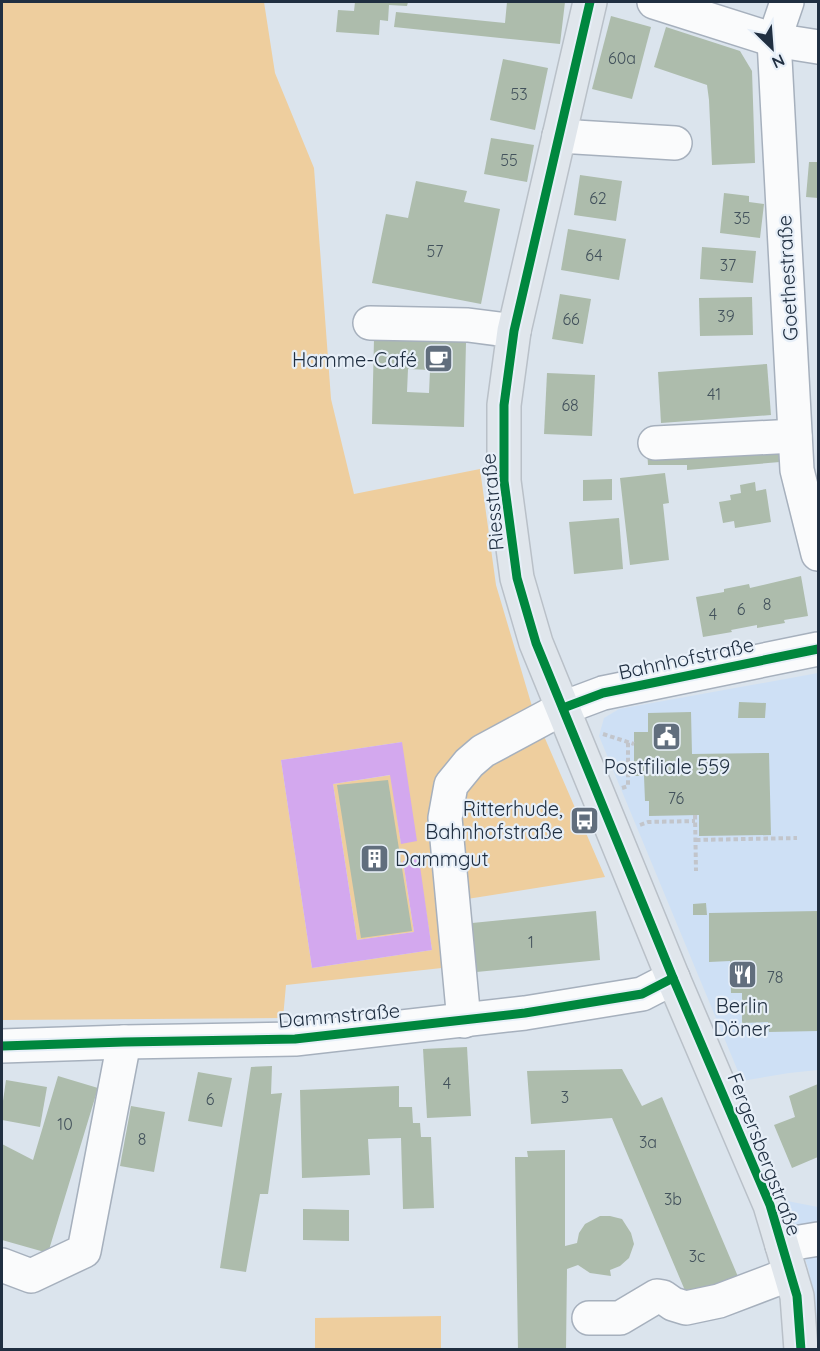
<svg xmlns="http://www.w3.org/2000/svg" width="820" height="1351" font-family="Quicksand,sans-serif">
<rect width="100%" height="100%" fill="#dbe4ed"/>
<g fill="#cee0f5">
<polygon points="818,673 818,1070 789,1073 742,1081 599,736 604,718 619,709"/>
<polygon points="787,1201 818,1207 818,1340 809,1271"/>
</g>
<g fill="#eece9e" fill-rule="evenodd">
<path d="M2,2h262l11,71 39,95 17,231 23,95 126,-25 16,116 38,128 71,164 -157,25 3,65 -165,18 -3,33 -281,2zM402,742l-1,102 -10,-69 -58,9 24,156 57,-8 -11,-71 15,-2 14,91 -120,18 -31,-208z"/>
<polygon points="441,1316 441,1349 315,1349 315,1318"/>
</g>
<polygon fill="#d3a8ee" points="402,742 417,841 401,844 390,775 333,784 357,940 414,932 403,861 419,859 432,950 312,968 281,760"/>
<g fill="#adbcac" fill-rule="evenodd">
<polygon points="355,2 408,2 407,6 389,5 388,21 380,20 379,35 336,32 338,10 354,11"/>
<polygon points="507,2 565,2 560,44 394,27 396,12 505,23"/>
<polygon points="611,16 651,27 632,99 592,89"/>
<polygon points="666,27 740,51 752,71 755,163 712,165 709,100 707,85 654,67"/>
<polygon points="503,59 548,68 535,130 490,120"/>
<polygon points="491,138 534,145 527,182 484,174"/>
<polygon points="809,162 818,162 818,198 806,197"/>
<polygon points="580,175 622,181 616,221 574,215"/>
<polygon points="416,181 467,191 464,202 500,209 481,304 372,283 386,214 408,218"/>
<polygon points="724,193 749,196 749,202 764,204 760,238 720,233"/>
<polygon points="568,229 626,239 619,280 561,270"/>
<polygon points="702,247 756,251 753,283 700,279"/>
<polygon points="560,294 591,299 583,344 552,339"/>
<polygon points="752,297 753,335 700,336 699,298"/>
<path d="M374,339l92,3 -2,85 -92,-3zM408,369l22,1 -1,23 -22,-1z"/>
<polygon points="767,364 771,415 661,423 658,372"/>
<polygon points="547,373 595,375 592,436 544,434"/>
<polygon points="778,446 780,462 687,470 687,465 648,465 647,448"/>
<polygon points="665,473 669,503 663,504 669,560 630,565 620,478"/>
<polygon points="612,479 612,500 583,501 583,480"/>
<polygon points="755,482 756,491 766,489 771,522 735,528 734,521 723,523 719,502 731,500 730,495 741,493 740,485"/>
<polygon points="619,518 623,569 574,574 569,522"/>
<polygon points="801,576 808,616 784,620 785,623 757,628 757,625 731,630 732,632 703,637 696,597 724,592 724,589 749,584 750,588"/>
<polygon points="739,702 766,703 765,718 738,718"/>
<polygon points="691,712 692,754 769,753 771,835 699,836 699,815 649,816 649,801 645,801 644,776 634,776 634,732 648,732 648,713"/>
<polygon points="388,780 412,931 361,938 337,785"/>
<polygon points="706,903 707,915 693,915 693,904"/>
<polygon points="596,911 600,960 466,973 462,924"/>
<polygon points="818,911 818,1031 769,1032 768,1022 742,1023 742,993 731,993 730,961 709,962 709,913"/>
<polygon points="467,1047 471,1116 427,1118 423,1049"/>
<polygon points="272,1066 271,1094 282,1093 268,1194 260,1194 246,1272 220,1268 251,1067"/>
<polygon points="622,1069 642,1106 662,1097 739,1279 689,1300 612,1118 531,1124 527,1071"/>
<polygon points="198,1072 232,1078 222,1127 188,1121"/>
<polygon points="58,1076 98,1088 48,1253 2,1240 2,1144 33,1160"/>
<polygon points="6,1080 47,1087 40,1127 2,1120 2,1108"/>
<polygon points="818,1084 818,1157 792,1168 774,1125 795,1117 789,1096"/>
<polygon points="399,1086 399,1107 412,1107 413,1123 420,1123 421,1137 431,1137 434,1208 403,1209 401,1138 368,1139 370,1175 302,1178 300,1090"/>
<polygon points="131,1106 165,1112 154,1172 120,1166"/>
<polygon points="565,1150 565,1246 577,1243 579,1233 585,1224 600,1216 610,1216 622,1219 631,1233 634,1244 629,1258 620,1266 610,1270 611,1276 590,1273 578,1265 567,1269 566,1350 518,1350 515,1157 528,1157 527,1151"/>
<polygon points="303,1209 349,1210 349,1241 303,1240"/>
</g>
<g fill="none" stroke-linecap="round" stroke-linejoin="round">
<defs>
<g id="minor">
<polyline points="654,2 774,40 818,47"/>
<polyline points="787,2 774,40 797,470 818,554"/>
<polyline points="559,136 675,143"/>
<polyline points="370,323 468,325 514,331"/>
<polyline points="655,443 795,436"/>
<polyline points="464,1021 445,818 451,785 469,763 483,751 563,708 603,693 818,649"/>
<polyline points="2,1046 124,1042 295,1039 525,1013 642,994 673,978"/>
<polyline points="782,1245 818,1239"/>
<polyline points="2,1265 31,1276 84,1251 124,1042"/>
<polyline points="589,1318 620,1318 657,1296 663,1297 673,1304 686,1308 719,1301 790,1274"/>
</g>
<polyline id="major" points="590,2 514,331 504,405 504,481 517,578 536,643 673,978 770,1205 797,1296 801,1350"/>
</defs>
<use href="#minor" stroke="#a6b0bd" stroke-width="36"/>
<use href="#major" stroke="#b9c0c8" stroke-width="36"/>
<g stroke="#c2c5cb" stroke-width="4" stroke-dasharray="4.5 3" stroke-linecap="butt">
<polyline points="603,734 634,744"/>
<polyline points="622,788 628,786 628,742"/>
<polyline points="695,815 696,871"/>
<polyline points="640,825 648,822 695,821"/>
<polyline points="696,840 797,838"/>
</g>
<use href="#minor" stroke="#fafbfc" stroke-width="33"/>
<use href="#major" stroke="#e0e6ec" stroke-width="33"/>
<defs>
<g id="cycleway">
<polyline points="590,2 514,331 504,405 504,481 517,578 536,643 673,978 770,1205 797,1296 801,1350"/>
<polyline points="563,708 603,693 818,649"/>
<polyline points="2,1046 124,1042 295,1039 525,1013 642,994 673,978"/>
</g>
</defs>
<use href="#cycleway" stroke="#e7eff8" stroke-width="13"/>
<use href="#cycleway" stroke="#00873e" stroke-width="9"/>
</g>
<defs>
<symbol id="cafe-square" viewBox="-11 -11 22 22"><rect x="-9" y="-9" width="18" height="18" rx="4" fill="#616e7d" stroke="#e7eff8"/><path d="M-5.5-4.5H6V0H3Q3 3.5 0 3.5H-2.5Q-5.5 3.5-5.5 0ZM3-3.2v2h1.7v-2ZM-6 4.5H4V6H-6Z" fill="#fff"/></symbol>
<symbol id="civic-square" viewBox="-11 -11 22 22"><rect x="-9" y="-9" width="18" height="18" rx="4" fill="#616e7d" stroke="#e7eff8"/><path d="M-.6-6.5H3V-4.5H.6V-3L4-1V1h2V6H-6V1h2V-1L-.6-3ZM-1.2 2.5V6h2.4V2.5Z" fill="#fff"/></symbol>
<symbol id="bus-square" viewBox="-11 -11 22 22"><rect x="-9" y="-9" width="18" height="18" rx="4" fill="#616e7d" stroke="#e7eff8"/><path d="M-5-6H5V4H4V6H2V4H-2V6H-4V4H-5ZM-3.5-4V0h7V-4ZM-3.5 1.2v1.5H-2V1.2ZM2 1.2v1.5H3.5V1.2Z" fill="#fff"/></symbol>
<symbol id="building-square" viewBox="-11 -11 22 22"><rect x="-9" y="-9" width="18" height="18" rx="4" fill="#616e7d" stroke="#e7eff8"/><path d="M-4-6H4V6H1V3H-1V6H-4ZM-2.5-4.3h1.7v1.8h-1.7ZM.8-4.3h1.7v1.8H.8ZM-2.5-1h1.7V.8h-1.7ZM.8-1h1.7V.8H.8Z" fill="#fff"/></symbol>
<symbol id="restaurant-square" viewBox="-11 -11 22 22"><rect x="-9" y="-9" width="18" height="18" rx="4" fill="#616e7d" stroke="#e7eff8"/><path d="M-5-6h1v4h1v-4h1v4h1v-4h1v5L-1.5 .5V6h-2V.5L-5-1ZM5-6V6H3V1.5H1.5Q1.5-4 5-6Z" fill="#fff"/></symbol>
</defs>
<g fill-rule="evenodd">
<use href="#cafe-square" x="422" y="342" width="33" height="33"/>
<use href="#civic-square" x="650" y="720" width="33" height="33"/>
<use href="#bus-square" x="568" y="804" width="33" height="33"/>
<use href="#building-square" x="358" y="842" width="33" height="33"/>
<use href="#restaurant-square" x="726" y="958" width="33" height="33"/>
</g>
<g text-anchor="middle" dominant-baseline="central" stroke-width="4.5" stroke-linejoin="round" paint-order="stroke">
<g font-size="16" fill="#43525c">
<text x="622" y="58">60a</text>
<text x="519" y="94">53</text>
<text x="509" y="160">55</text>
<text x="598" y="198">62</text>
<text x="742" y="218">35</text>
<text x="435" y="251">57</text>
<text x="594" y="255">64</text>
<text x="728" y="265">37</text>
<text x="726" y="316">39</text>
<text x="571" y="319">66</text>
<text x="714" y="394">41</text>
<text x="570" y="405">68</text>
<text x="767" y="604">8</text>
<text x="741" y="609">6</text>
<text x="713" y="614">4</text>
<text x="676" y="798">76</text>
<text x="531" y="942">1</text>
<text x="775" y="977">78</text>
<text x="447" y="1083">4</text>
<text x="565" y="1097">3</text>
<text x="210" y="1099">6</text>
<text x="65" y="1124">10</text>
<text x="142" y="1139">8</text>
<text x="648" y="1142">3a</text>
<text x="673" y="1199">3b</text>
<text x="697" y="1256">3c</text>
</g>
<g font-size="20" fill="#202f41" stroke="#e7eff8">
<text transform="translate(787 278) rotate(-93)">Goethestraße</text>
<text transform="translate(492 502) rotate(-95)">Riesstraße</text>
<text transform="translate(686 658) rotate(-12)">Bahnhofstraße</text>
<text transform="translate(339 1015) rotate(-5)">Dammstraße</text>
<text transform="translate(765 1154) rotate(69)">Fergersbergstraße</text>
</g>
<g font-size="20" fill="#202f41" stroke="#e7eff8" text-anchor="end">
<text x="417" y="359">Hamme-Café</text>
<text x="667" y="766" text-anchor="middle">Postfiliale 559</text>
<text x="563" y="808">Ritterhude,<tspan x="563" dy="23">Bahnhofstraße</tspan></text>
<text x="395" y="858" text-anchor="start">Dammgut</text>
<text x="742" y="1005" text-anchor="middle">Berlin<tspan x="742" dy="23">Döner</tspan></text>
</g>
</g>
<rect width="820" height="1351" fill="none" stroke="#202f41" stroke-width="6"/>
<g transform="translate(772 48) rotate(155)" stroke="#e7eff8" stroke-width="4.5" paint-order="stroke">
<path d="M0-4.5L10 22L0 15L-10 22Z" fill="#202f41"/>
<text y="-9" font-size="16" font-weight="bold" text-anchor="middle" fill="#202f41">N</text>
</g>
</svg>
